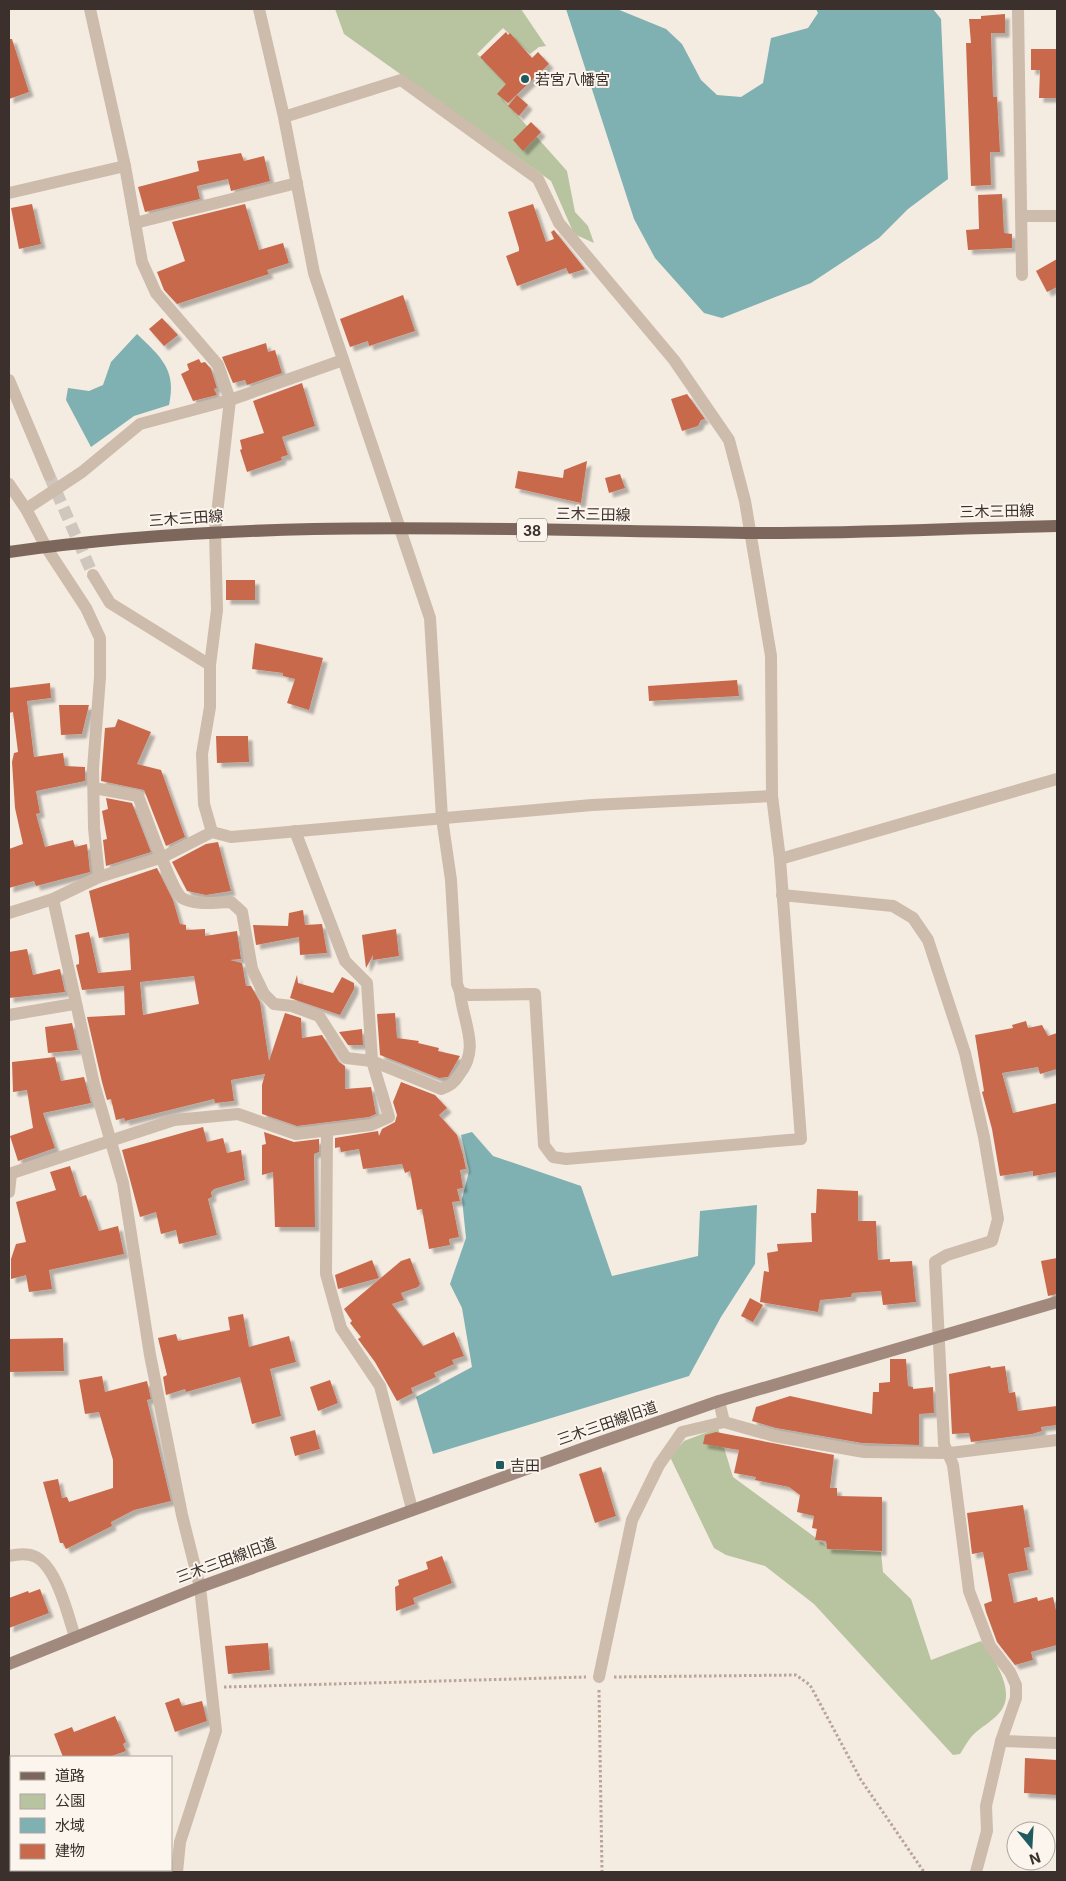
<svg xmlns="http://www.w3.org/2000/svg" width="1066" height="1881" font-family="Inter,'Noto Sans JP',sans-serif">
<defs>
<filter id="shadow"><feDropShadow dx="4.5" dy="4.5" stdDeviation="1" flood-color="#0004"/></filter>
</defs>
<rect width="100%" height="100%" fill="#f4ebe1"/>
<g fill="#b8c4a0">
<polygon points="335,9 521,9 546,46 539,47 530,54 503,28 477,54 509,83 503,99 567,171 575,212 588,226 594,243 574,234 551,181 344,34"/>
<path d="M718,1428l15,49 98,72 50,3 2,20 28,27 20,61 50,-19c13,17 36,51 19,71 -7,9 -19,15 -27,23 -5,5 -9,13 -13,19l-7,1 -139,-151 -49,-38 -39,-11 -12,-7 -44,-91 14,-16z"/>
</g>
<g fill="#7fb0b2">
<polygon points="566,9 617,9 666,29 682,44 701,80 717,95 741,97 763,83 771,38 808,28 818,13 816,9 933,9 941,19 948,179 908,209 879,238 811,283 722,318 704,313 655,258 634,219"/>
<path d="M137,334c24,23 40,36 32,71l-35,11 -43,31 -25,-47 2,-12 21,3 14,-6 8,-23z"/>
<polygon points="472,1132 493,1156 581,1186 612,1276 698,1256 700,1211 757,1205 755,1264 721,1317 689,1376 433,1454 416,1397 472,1367 462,1308 450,1284 466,1238 462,1199 469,1171 461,1135"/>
</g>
<g fill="#c8694b" fill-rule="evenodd" filter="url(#shadow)">
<polygon points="1005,14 1005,33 991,33 993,97 997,97 1000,152 990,152 991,185 971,186 966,43 971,43 969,19 981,19 981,16"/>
<polygon points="506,32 508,35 510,33 532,58 538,52 549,64 508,103 497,94 506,84 480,57"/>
<polygon points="9,39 12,39 29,92 9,99"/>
<polygon points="1031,49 1057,49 1057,98 1039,98 1040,70 1031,70"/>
<polygon points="517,95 528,105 519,116 508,106"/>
<polygon points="531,122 541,132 523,151 513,140"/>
<polygon points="241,153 244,161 264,156 270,181 231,191 228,179 197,186 200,199 145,212 138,187 199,171 197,161"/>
<polygon points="1002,194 1004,233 1012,234 1012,248 968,250 966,230 979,229 978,195"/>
<polygon points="32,204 41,244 19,249 11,208"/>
<polygon points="245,204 259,250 283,243 289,263 267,270 269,274 177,304 164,290 157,272 185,261 172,222"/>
<polygon points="533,204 546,242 554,239 551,232 554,230 585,269 569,274 566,268 517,286 506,256 519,251 519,248 508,212"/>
<polygon points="1057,259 1057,287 1047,292 1036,271"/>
<polygon points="403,295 415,331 369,346 368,341 350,347 340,319"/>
<polygon points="162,318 178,335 164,346 149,329"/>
<polygon points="266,343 268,352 275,350 282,373 247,385 245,380 233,383 222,357"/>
<polygon points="199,359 201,363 205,362 211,369 217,388 214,389 217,395 193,401 181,374 189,370 187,364"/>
<polygon points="302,383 315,426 282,437 288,455 281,457 282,460 247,472 240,450 242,449 240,440 264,433 253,401"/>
<polygon points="687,394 705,419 701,420 698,426 682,431 671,399"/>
<polygon points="587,461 581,503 515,488 518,471 563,478 564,470"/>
<polygon points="620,474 625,488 609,493 605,478"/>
<rect x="226" y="580" width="29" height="20"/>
<polygon points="255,643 323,658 309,710 287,703 295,679 283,676 283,673 252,669"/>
<polygon points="737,680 739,696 649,701 648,686"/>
<polygon points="50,683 51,698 27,701 34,757 63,753 65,766 85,767 85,781 36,791 40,813 36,814 45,847 73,840 75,847 87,844 90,872 36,886 34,881 9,888 9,849 23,844 15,808 12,762 14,753 18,752 13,712 9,713 9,688"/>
<polygon points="59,705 89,705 82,734 61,735"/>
<polygon points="118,719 151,732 137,764 161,770 185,837 166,846 144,790 101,781 105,728 115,727"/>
<polygon points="216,736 248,736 249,762 217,763"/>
<polygon points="106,798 132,803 151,852 106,866 103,840 107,839 102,811 108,809"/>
<polygon points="218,842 231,891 206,895 187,891 172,862 206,844"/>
<path d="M157,868l16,32 7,24 6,1v5l19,-1v7l32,-5 4,28 -11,1 12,3 4,23h5l9,16 9,59 16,-48 16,5 1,20 20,-3 17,27 6,4v23l26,-2 5,27 -7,3 -72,9 -35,-12v-29l3,-11 -34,6 3,21 -19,2 -1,-4 -89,22 -1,-3 -8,2 -5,-21 -4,1 -5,-18 -15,-65 38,-2 -1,-29 -42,4 -6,-25 3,-1v-6l-4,-23 14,-3 9,41 33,-3 -2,-37 -30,5 -10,-47zM194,976l5,28 -56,11 -3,-33z"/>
<polygon points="303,910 305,925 322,924 327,953 300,955 299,937 256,945 253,925 288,926 289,913"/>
<polygon points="396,929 399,956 373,960 373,955 366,968 362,935"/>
<polygon points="27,949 33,975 60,969 65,992 9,998 9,952"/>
<polygon points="297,975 298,983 333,993 342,977 354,983 354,989 340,1015 290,998"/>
<polygon points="395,1013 397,1038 419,1041 418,1043 439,1048 438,1051 460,1056 448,1077 439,1078 380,1055 377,1014"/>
<polygon points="1026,1021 1028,1028 1042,1025 1048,1036 1057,1033 1057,1069 1040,1074 1038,1067 1002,1073 1013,1113 1057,1103 1057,1172 1033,1176 1033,1171 1000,1176 992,1129 982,1092 984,1091 975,1035 1013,1028 1012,1025"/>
<polygon points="72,1023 78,1050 48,1053 45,1027"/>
<polygon points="362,1029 363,1045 348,1045 339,1032"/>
<polygon points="55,1057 61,1081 84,1077 91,1103 43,1113 55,1148 18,1161 10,1136 33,1128 27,1090 13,1092 12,1062"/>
<polygon points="401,1082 435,1095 447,1108 439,1115 457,1135 463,1155 466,1169 460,1170 463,1188 457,1189 460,1201 452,1202 459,1237 449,1239 450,1245 429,1249 422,1209 417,1210 410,1171 405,1173 402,1164 363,1169 359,1149 341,1152 340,1147 335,1148 335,1138 378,1131 379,1136 382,1129 395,1122 397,1115 393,1102"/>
<polygon points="203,1127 207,1142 223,1138 227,1153 241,1150 245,1180 214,1189 211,1192 212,1197 208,1199 217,1235 179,1244 176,1230 161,1234 156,1212 140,1217 122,1150"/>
<polygon points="264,1132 294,1142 319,1139 319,1152 314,1154 315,1227 275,1227 273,1172 262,1175 262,1145 266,1144"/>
<polygon points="70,1166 80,1197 86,1195 99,1231 118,1226 124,1254 49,1270 52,1289 29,1292 26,1275 11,1279 11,1259 16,1244 26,1242 16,1202 56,1190 50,1172"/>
<polygon points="817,1189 858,1191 858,1221 876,1221 878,1260 890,1259 890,1262 912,1261 916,1302 883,1305 881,1291 852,1293 851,1297 820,1300 818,1312 760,1302 764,1271 769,1272 767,1253 778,1251 777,1244 812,1242 811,1213 816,1213"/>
<polygon points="410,1258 420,1284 418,1287 401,1293 404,1300 392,1304 423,1346 454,1332 464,1356 452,1360 454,1364 434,1373 436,1377 411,1388 413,1393 397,1401 375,1362 358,1339 361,1337 350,1323 352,1321 344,1309 401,1261"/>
<polygon points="1057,1258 1057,1294 1048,1296 1041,1261"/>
<polygon points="372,1260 379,1278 338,1289 335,1275"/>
<polygon points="750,1298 763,1305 753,1322 741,1316"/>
<polygon points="243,1314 249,1347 289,1336 296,1362 270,1369 281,1416 252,1424 240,1377 186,1392 185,1389 166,1395 163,1377 167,1375 158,1338 176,1334 178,1341 230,1330 228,1317"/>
<polygon points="63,1338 64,1371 9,1372 9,1339"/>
<polygon points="890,1359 906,1359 908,1386 913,1387 913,1389 933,1387 934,1413 919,1414 919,1445 862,1443 776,1428 752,1421 756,1407 790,1396 872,1414 873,1392 879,1392 879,1383 890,1382"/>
<polygon points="990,1366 991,1368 1005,1366 1009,1393 1015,1392 1018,1411 1057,1406 1057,1425 1041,1427 1042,1431 1032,1434 971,1442 969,1433 952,1434 949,1374"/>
<polygon points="102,1376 105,1392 147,1381 151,1399 147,1400 171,1501 134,1510 111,1522 112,1526 66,1549 63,1543 60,1543 43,1482 58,1479 62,1498 67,1497 69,1502 113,1488 113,1460 99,1412 85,1414 79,1380"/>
<polygon points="330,1380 338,1403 318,1411 310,1387"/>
<polygon points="315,1430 320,1449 295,1456 290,1437"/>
<polygon points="716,1432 834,1455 830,1488 837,1488 837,1496 882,1497 882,1551 827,1549 826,1541 815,1540 817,1529 812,1528 814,1516 797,1512 800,1495 789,1487 755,1480 756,1477 734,1473 739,1450 703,1444 705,1435"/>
<polygon points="601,1467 616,1516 595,1523 579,1474"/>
<polygon points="1023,1505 1030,1547 1024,1548 1028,1570 1008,1574 1014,1603 1037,1597 1038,1601 1053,1597 1057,1615 1057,1645 1031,1652 1033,1660 1015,1665 997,1642 986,1612 984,1604 992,1601 983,1552 972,1554 967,1513"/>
<polygon points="442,1556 452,1583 413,1598 415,1604 396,1611 395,1587 399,1585 398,1580 428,1569 426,1562"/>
<polygon points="40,1589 49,1613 9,1628 9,1598 28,1591 29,1593"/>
<polygon points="268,1643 270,1670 228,1674 225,1646"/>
<polygon points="179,1698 182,1706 202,1701 207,1721 175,1732 165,1703"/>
<polygon points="115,1716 126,1742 123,1744 126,1751 109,1757 63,1757 54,1734 72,1727 74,1732"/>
<polygon points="1025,1758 1057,1760 1057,1795 1024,1793"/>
</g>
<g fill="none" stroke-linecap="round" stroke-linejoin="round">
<polyline stroke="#cfc6bd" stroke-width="12" stroke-dasharray="12 6" stroke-linecap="butt" points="49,475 93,575"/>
<g stroke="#b9a596" stroke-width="3" stroke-dasharray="2.5 2.5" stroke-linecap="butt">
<polyline points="614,1677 796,1675 810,1685 861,1780 924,1872"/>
<polyline points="224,1687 586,1677"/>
<polyline points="599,1690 602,1872"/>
</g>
<g stroke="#cdbbac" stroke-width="12">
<polyline points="90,9 125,166 142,262 156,293 218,365 230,400 215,531 217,610 210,665 210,707 202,754 204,804 212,832"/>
<polyline points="259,9 284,117 314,273 430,618 442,818 451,880 457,984 460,992 469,995 535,994 544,1145 553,1157 566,1159 801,1139 780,859 772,796 771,656 745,501 729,440 674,360 559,223 538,179 401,80 284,117"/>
<polyline points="1018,9 1022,275"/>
<polyline points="9,193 125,166"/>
<polyline points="1021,216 1057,216"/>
<polyline points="135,223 297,183"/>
<polyline points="9,380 49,475"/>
<polyline points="9,484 26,509 46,547 86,608 100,638 100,677 93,769 94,828 99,877"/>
<polyline points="26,509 82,472 140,424 230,400 343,360"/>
<polyline points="93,575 110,603 210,665"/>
<path d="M94,788l44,8c7,17 33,94 44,102 13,8 35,4 49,4l11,10 10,57 12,25 10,10 18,2 27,10 27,42 26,3 69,28c9,-3 13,-6 18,-14 22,-27 4,-52 1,-83"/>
<polyline points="780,859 1057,779"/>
<polyline points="782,895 893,906 913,918 928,940 965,1053 984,1137 998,1219 992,1241 947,1255 935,1262 944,1444 953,1465 969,1591 990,1646 1010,1672 1016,1685 1016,1698 1001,1741 986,1806 987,1831 976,1872"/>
<polyline points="53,899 94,1084 123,1183 150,1355 182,1515 200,1587 216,1731 180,1842 177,1872"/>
<polyline points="9,913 53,899 99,877 163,857 212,832 231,837 592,805 772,796"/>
<polyline points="9,1015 74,1004"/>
<polyline points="327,1130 326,1274 341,1328 380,1386 412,1509"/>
<polyline points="9,1174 174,1120 238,1114 296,1134 371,1125 389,1117 372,1061 367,983 345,961 295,831"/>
<polyline points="9,1192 11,1174"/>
<polyline points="719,1401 724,1422 774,1436 864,1452 950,1453 1057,1440"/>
<path d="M9,1556c8,-2 19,-3 27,1 21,11 32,58 39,80"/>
<polyline points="599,1677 632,1520 659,1465 682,1432 724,1422"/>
<polyline points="1001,1741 1057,1743"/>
</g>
<polyline stroke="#a18a7d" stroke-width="12" points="9,1664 200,1587 601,1442 719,1401 1057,1302"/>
<path stroke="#7d675c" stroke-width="12" d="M9,552c244,-35 491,-22 737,-19 104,1 208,-5 311,-7"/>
</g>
<g fill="#1f5a5e" stroke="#fbf5ee" stroke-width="2">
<circle cx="525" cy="79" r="5"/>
<rect x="495" y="1460" width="10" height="10" rx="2.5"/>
</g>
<g text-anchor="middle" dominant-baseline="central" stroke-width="4" stroke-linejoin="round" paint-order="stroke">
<rect fill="#fbf5ee" stroke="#756b66" stroke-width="1" x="517" y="518.5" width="30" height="23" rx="4"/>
<g font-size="14" font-weight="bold" fill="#3b302b">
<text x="532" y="530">38</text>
</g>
<g font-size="15" fill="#3b302b" stroke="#fbf5ee" text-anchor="start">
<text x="535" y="79">若宮八幡宮</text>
<text x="510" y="1465">吉田</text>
</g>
<g font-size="15" fill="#3b302b" stroke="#fbf5ee">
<text transform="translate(997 511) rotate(-1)">三木三田線</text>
<text transform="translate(593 514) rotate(1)">三木三田線</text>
<text transform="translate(186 518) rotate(-4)">三木三田線</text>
<text transform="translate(607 1423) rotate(-19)">三木三田線旧道</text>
<text transform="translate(226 1560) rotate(-20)">三木三田線旧道</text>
</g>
</g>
<rect width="1066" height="1881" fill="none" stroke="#3b302b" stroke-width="20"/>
<rect x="10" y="1756" width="162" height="115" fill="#fbf5ee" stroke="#aea6a0"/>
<rect x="20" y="1772" width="25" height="8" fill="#7d675c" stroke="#aea6a0"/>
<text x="55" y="1781" font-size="15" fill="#3b302b">道路</text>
<rect x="20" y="1794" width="25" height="15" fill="#b8c4a0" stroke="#aea6a0"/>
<text x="55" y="1806" font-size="15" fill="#3b302b">公園</text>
<rect x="20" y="1818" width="25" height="15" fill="#7fb0b2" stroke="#aea6a0"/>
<text x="55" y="1831" font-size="15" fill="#3b302b">水域</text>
<rect x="20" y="1844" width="25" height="15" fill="#c8694b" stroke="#aea6a0"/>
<text x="55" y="1856" font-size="15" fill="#3b302b">建物</text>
<g transform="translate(1031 1846) rotate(162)"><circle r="24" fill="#fbf5ee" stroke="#aea6a0"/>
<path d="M0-4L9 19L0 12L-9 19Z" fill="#1f5a5e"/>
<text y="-8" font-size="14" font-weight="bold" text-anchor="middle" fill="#3b302b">N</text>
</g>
</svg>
